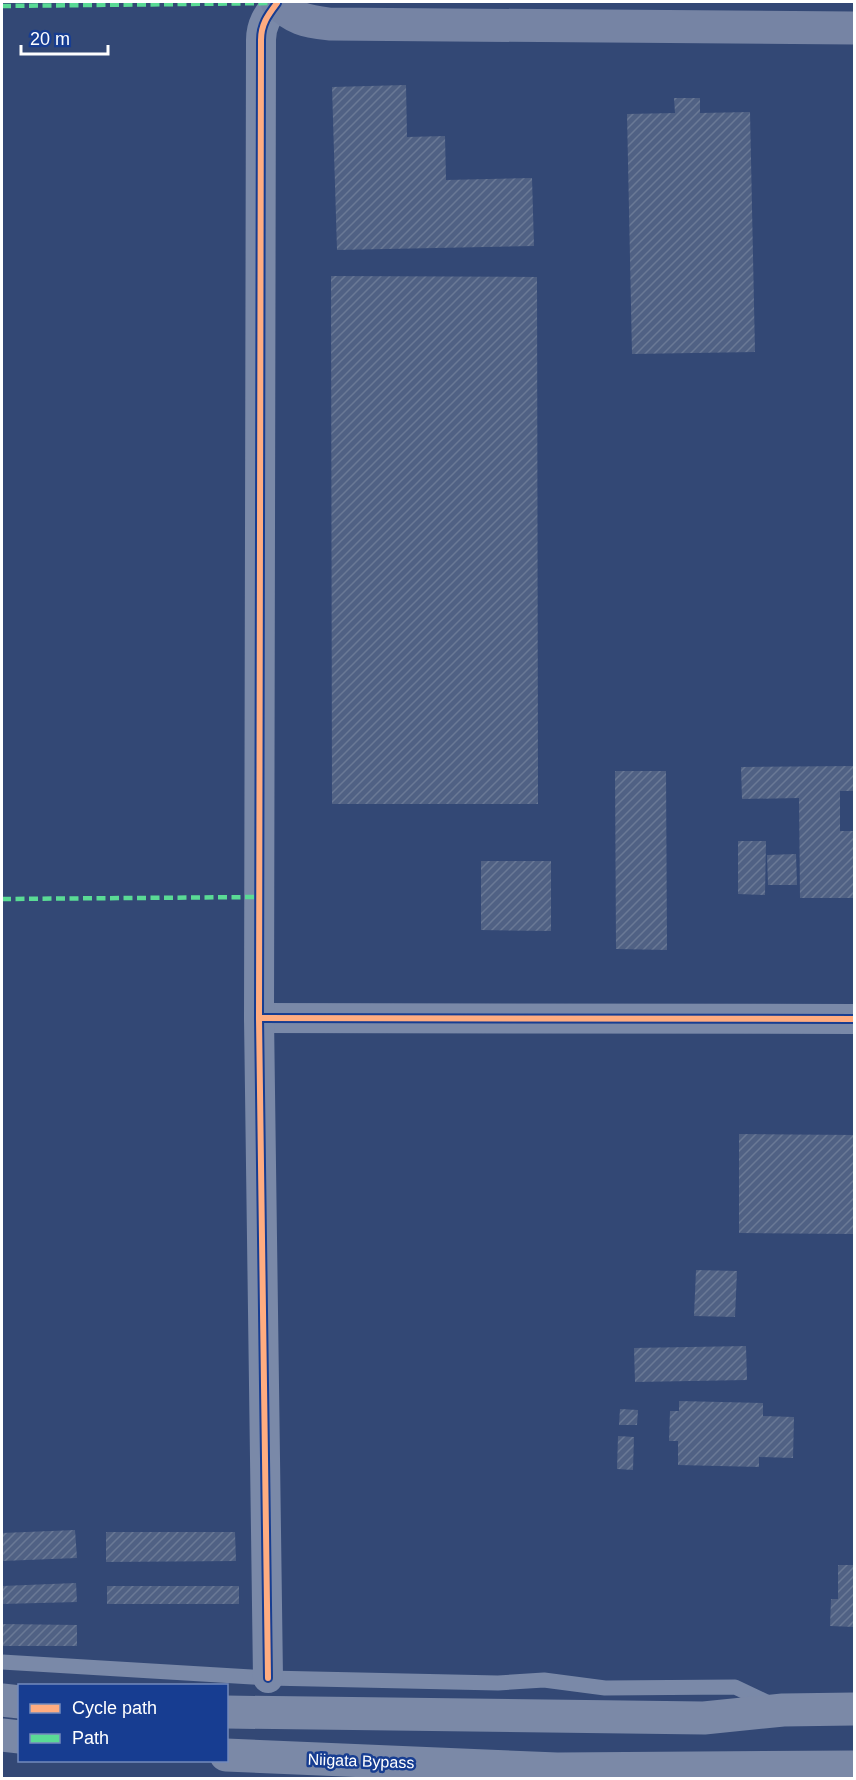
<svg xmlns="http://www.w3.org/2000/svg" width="856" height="1780" font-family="Arial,sans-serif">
<defs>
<pattern id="building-hatch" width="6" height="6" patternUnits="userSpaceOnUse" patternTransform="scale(1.5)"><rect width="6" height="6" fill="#506184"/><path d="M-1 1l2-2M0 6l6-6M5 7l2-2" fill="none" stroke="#6a7996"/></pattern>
</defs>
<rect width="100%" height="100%" fill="#334875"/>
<g fill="url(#building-hatch)">
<polygon points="406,85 407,137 445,136 446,180 532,178 534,246 337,250 332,87"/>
<polygon points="674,98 700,98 700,113 750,112 755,352 632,354 627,114 675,113"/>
<polygon points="331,276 537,277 538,804 332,804"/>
<polygon points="854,766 854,791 840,791 840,831 854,831 854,898 800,898 799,798 742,799 741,767"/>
<polygon points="615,771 666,771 667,950 616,949"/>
<polygon points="738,841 766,841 765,895 738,894"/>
<polygon points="796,854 797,885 768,885 767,855"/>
<polygon points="481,861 551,861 551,931 481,930"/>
<polygon points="739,1134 854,1135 854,1234 739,1233"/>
<polygon points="696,1270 737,1271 735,1317 694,1316"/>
<polygon points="746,1346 747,1380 635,1382 634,1348"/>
<polygon points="679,1401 763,1403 763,1416 794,1417 793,1458 759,1457 759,1467 678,1465 678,1441 669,1441 670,1411 679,1411"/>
<polygon points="620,1409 638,1410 637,1425 619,1425"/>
<polygon points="618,1436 634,1437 633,1470 617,1469"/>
<polygon points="75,1530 77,1558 2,1561 2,1533"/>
<polygon points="106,1532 235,1532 236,1561 106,1562"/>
<polygon points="838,1565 854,1565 854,1627 830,1626 831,1599 838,1599"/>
<polygon points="76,1583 77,1602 2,1604 2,1586"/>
<rect x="107" y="1586" width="132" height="18"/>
<polygon points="2,1624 77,1625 77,1646 2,1646"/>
</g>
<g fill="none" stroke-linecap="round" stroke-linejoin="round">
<polyline stroke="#7a89a8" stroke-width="15" points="2,1662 268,1678 498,1683 544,1680 605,1688 735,1687 773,1705"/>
<g stroke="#7a89a8" stroke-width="30">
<polyline points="259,1018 854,1019"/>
<path d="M268,1678l-9,-660 2,-978c0,-16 7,-25 16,-37"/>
</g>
<path stroke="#7684a4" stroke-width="33" d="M277,2c17,17 28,19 52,22l525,4"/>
<g stroke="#7b89a7" stroke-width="33">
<polyline points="2,1700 20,1702"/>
<polyline points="226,1712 704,1718 783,1710 854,1709"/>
<polyline points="2,1735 20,1737"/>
<polyline points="226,1755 557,1769 854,1767"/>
</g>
<g stroke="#5adb95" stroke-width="4.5" stroke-dasharray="9 4.5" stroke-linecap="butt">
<polyline points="2,6 277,3"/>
<polyline points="2,899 259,897"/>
</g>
<defs>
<g id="cycleway">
<polyline points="259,1018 854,1019"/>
<path d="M268,1678l-9,-660 2,-978c0,-16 7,-25 16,-37"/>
</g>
</defs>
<use href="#cycleway" stroke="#173d91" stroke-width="10"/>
<use href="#cycleway" stroke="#ffac80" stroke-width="6"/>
</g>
<g text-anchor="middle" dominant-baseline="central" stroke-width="5" stroke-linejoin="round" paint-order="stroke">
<g font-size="16" fill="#fff" stroke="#173d91">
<text transform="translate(361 1761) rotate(2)">Niigata Bypass</text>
</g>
</g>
<rect width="856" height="1780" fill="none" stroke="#ffffff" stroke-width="6"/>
<rect x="18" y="1684" width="210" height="78" fill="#173d91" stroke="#748bbd" stroke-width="1.5"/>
<rect x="30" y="1704" width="30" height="9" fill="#ffac80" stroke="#748bbd" stroke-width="1.5"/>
<text x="72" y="1714" font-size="18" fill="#ffffff">Cycle path</text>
<rect x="30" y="1734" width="30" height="9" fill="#5adb95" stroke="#748bbd" stroke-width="1.5"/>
<text x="72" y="1744" font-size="18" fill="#ffffff">Path</text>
<path d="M21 45v9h87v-9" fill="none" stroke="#ffffff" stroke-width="3"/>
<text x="30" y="45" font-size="18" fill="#ffffff" stroke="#173d91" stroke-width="4.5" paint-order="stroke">20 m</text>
</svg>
